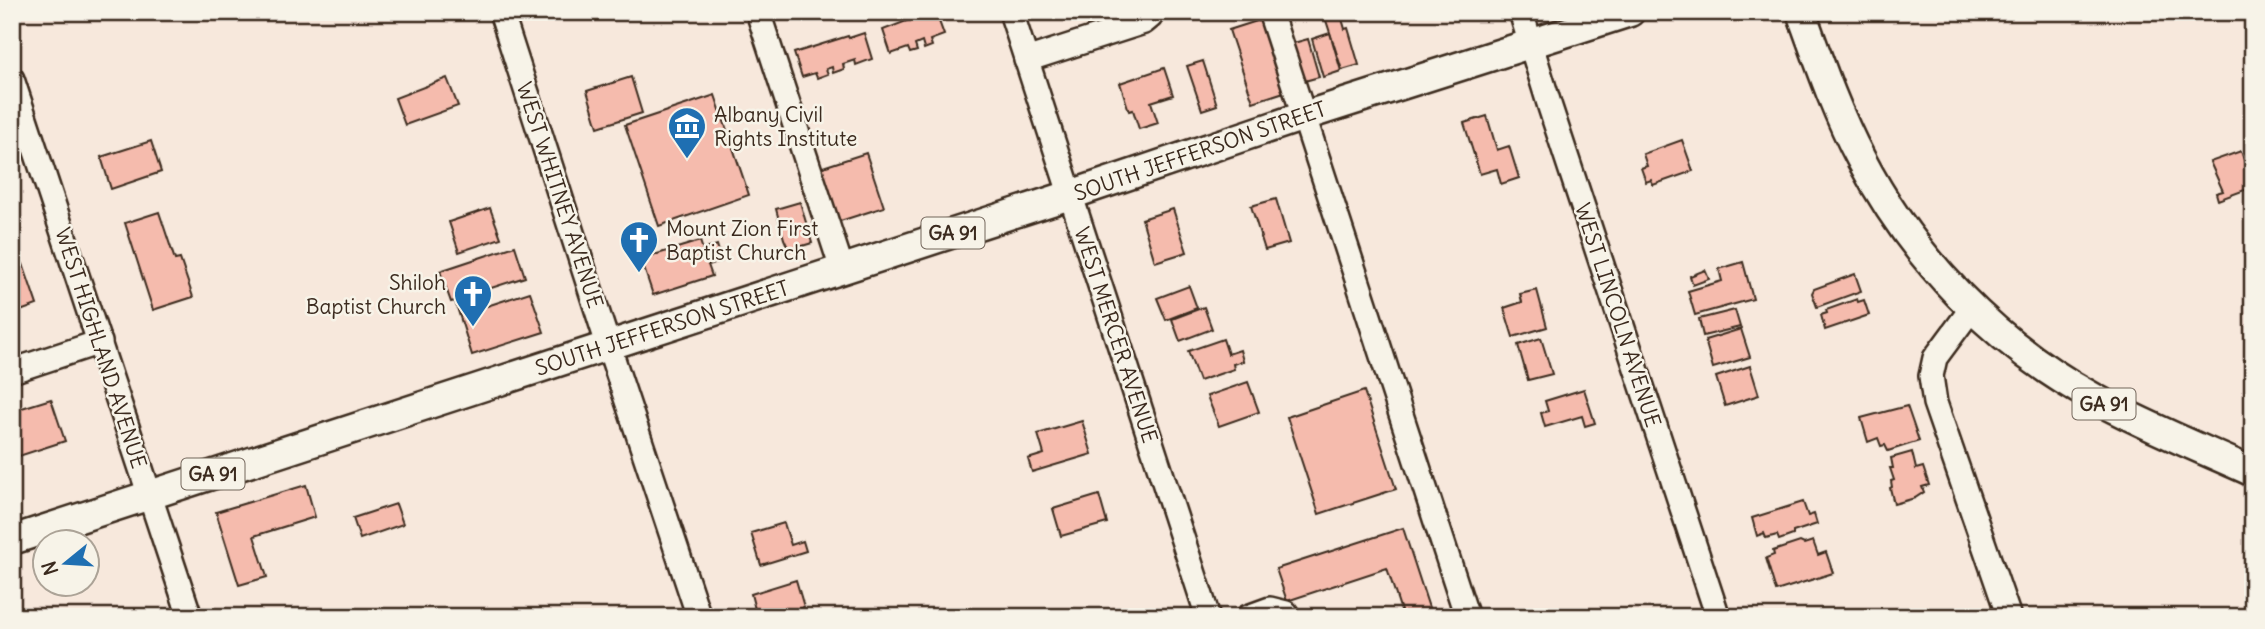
<svg xmlns="http://www.w3.org/2000/svg" width="2265" height="629" font-family="Delius,sans-serif">
<rect width="100%" height="100%" fill="#f7e8dc"/>
<filter id="ink" filterUnits="userSpaceOnUse"><feTurbulence type="fractalNoise" baseFrequency=".0143" numOctaves="2"/><feDisplacementMap in="SourceGraphic" scale="14" xChannelSelector="R" yChannelSelector="G"/><feConvolveMatrix kernelMatrix="1 2 1 2 8 2 1 2 1" color-interpolation-filters="sRGB"/></filter>
<g filter="url(#ink)">
<g fill="#f5bbad" stroke="#3b2a1e" stroke-width="2">
<polygon points="1329,12 1340,12 1345,29 1348,28 1359,65 1342,70 1324,14"/>
<polygon points="936,13 944,35 930,40 932,46 924,49 922,42 915,45 917,51 910,53 908,48 891,54 883,30 914,18 915,20"/>
<polygon points="1260,20 1284,92 1253,102 1229,30"/>
<polygon points="864,33 872,59 856,65 855,60 843,64 844,69 833,73 832,67 826,69 828,74 817,78 815,73 802,77 794,53 848,36 849,38"/>
<polygon points="1330,33 1341,71 1323,77 1312,39"/>
<polygon points="1308,39 1319,77 1301,82 1290,44"/>
<polygon points="1203,61 1217,105 1202,110 1187,66"/>
<polygon points="1164,68 1173,95 1151,102 1158,123 1139,129 1133,110 1129,111 1120,83"/>
<polygon points="631,77 642,113 598,127 587,91"/>
<polygon points="447,78 458,106 405,125 395,98"/>
<polygon points="715,95 749,195 659,226 625,125"/>
<polygon points="1487,116 1497,150 1509,146 1519,178 1501,184 1497,169 1480,174 1464,123"/>
<polygon points="1682,140 1693,171 1653,185 1651,180 1646,182 1641,168 1647,166 1643,154"/>
<polygon points="151,141 161,172 111,189 101,157"/>
<polygon points="2241,151 2253,187 2218,200 2216,193 2223,191 2210,162"/>
<polygon points="866,153 884,207 837,222 820,168"/>
<polygon points="1276,199 1289,243 1265,250 1251,206"/>
<polygon points="800,202 812,243 789,250 784,239 776,209"/>
<polygon points="490,208 501,238 459,252 449,222"/>
<polygon points="1173,209 1187,252 1155,262 1142,219"/>
<polygon points="159,212 175,260 180,259 193,297 153,310 125,223"/>
<polygon points="700,241 703,250 717,245 722,261 708,265 712,276 653,295 641,259"/>
<polygon points="515,246 525,277 479,292 482,300 485,299 487,306 530,292 544,332 472,355 455,301 451,302 440,271"/>
<polygon points="1743,262 1753,299 1695,315 1688,291 1722,281 1719,269"/>
<polygon points="23,264 37,305 12,314 12,267"/>
<polygon points="1705,270 1709,279 1693,285 1690,276"/>
<polygon points="1855,274 1861,291 1817,307 1812,293 1814,289"/>
<polygon points="1189,286 1197,308 1166,320 1157,298"/>
<polygon points="1537,290 1547,327 1513,337 1504,308 1522,302 1520,294"/>
<polygon points="1857,299 1858,302 1864,300 1869,315 1825,330 1821,315 1827,313 1826,310"/>
<polygon points="1204,307 1212,329 1180,341 1172,319"/>
<polygon points="1735,310 1740,327 1703,336 1699,319"/>
<polygon points="1741,329 1750,357 1713,368 1705,340"/>
<polygon points="1541,338 1552,374 1528,380 1518,345"/>
<polygon points="1223,339 1228,354 1240,350 1243,361 1233,364 1234,369 1199,381 1188,351"/>
<polygon points="1750,366 1759,395 1725,406 1716,377"/>
<polygon points="1248,382 1259,412 1219,426 1207,396"/>
<polygon points="1584,389 1595,423 1585,426 1582,416 1545,427 1541,413 1548,411 1545,401"/>
<polygon points="1364,391 1396,489 1319,514 1287,417"/>
<polygon points="51,399 65,441 13,458 12,411"/>
<polygon points="1907,406 1919,441 1888,451 1885,445 1881,446 1878,438 1868,442 1861,418"/>
<polygon points="1082,421 1092,454 1032,472 1028,459 1044,454 1038,434"/>
<polygon points="1912,452 1916,469 1923,467 1929,485 1922,487 1924,492 1915,498 1894,504 1890,488 1892,487 1891,481 1894,480 1890,468 1893,468 1891,458"/>
<polygon points="306,485 315,517 254,536 267,577 239,585 216,512"/>
<polygon points="1099,495 1107,523 1061,536 1053,509"/>
<polygon points="1803,502 1808,516 1814,514 1817,524 1793,532 1793,535 1779,540 1777,535 1766,538 1764,533 1757,536 1752,518"/>
<polygon points="396,504 403,524 360,539 353,518"/>
<polygon points="784,523 791,545 803,541 806,551 761,565 751,533"/>
<polygon points="1403,528 1432,617 1403,617 1387,568 1287,601 1276,569"/>
<polygon points="1813,541 1818,555 1826,552 1833,573 1776,591 1766,558 1774,555 1773,551 1800,542 1804,544"/>
<polygon points="796,580 804,607 773,617 757,617 751,594"/>
</g>
<g fill="none" stroke-linecap="round" stroke-linejoin="round">
<defs>
<g id="minor">
<polyline points="501,12 603,329 699,617"/>
<polyline points="758,12 842,269"/>
<polyline points="1011,12 1208,617"/>
<polyline points="1270,12 1467,617"/>
<polyline points="1521,12 1550,107 1718,617"/>
<polyline points="1026,60 1144,22 1150,17 1150,12"/>
<polyline points="12,79 190,617"/>
<polyline points="1972,308 1935,358 1931,376 1935,403 2009,617"/>
<polyline points="12,371 100,342"/>
<polyline points="1248,617 1270,609 1286,613 1287,617"/>
</g>
<g id="major">
<path d="M1801,12c18,50 35,100 60,147 52,100 134,185 233,239 51,28 106,50 159,74"/>
<polyline points="12,540 1070,195 1304,116 1630,12"/>
</g>
</defs>
<use href="#minor" stroke="#3b2a1e" stroke-width="28"/>
<use href="#major" stroke="#3b2a1e" stroke-width="33"/>
<use href="#minor" stroke="#f7f3e8" stroke-width="23"/>
<use href="#major" stroke="#f7f3e8" stroke-width="28"/>
</g>
</g>
<defs>
<symbol id="museum-pin" viewBox="-11 -11 22 30"><path d="M0 17L-7.5 6A9.5 9.5 0 1 1 7.5 6Z" fill="#1f6fb2" stroke="#f7f3e8"/><path d="M0-6L6-3V-2H-6V-3ZM-5-1h2V3h-2ZM-1-1h2V3h-2ZM3-1h2V3H3ZM-6 4H6V6H-6Z" fill="#fff"/></symbol>
<symbol id="church-pin" viewBox="-11 -11 22 30"><path d="M0 17L-7.5 6A9.5 9.5 0 1 1 7.5 6Z" fill="#1f6fb2" stroke="#f7f3e8"/><path d="M-1.2-6h2.4v3.5h3.3v2.4h-3.3V6h-2.4V-.1h-3.3v-2.4h3.3Z" fill="#fff"/></symbol>
</defs>
<g fill-rule="evenodd">
<use href="#museum-pin" x="665" y="104" width="44" height="60"/>
<use href="#church-pin" x="617" y="218" width="44" height="60"/>
<use href="#church-pin" x="451" y="272" width="44" height="60"/>
</g>
<g text-anchor="middle" dominant-baseline="central" stroke-width="5" stroke-linejoin="round" paint-order="stroke">
<g fill="#f7f3e8" stroke="#73665b" stroke-width="2">
<rect x="921.5" y="217.5" width="63" height="31" rx="5"/>
<rect x="2072.5" y="388.5" width="63" height="31" rx="5"/>
<rect x="181.5" y="458.5" width="63" height="31" rx="5"/>
</g>
<g font-size="19" font-weight="bold" fill="#3b2a1e">
<text x="953" y="233">GA 91</text>
<text x="2104" y="404">GA 91</text>
<text x="213" y="474">GA 91</text>
</g>
<g font-size="21" fill="#3b2a1e" stroke="#f7f3e8" text-anchor="start">
<text x="714" y="114">Albany Civil<tspan x="714" dy="24">Rights Institute</tspan></text>
<text x="666" y="228">Mount Zion First<tspan x="666" dy="24">Baptist Church</tspan></text>
<text x="446" y="282" text-anchor="end">Shiloh<tspan x="446" dy="24">Baptist Church</tspan></text>
</g>
<g font-size="21" fill="#3b2a1e" stroke="#f7f3e8">
<text transform="translate(1200 151) rotate(-19)">SOUTH JEFFERSON STREET</text>
<text transform="translate(560 195) rotate(72)">WEST WHITNEY AVENUE</text>
<text transform="translate(1618 315) rotate(72)">WEST LINCOLN AVENUE</text>
<text transform="translate(662 328) rotate(-18)">SOUTH JEFFERSON STREET</text>
<text transform="translate(1116 335) rotate(72)">WEST MERCER AVENUE</text>
<text transform="translate(101 348) rotate(72)">WEST HIGHLAND AVENUE</text>
</g>
</g>
<rect width="2265" height="629" fill="none" stroke="#f7f3e8" stroke-width="42"/>
<rect x="21" y="21" width="2223" height="587" fill="none" stroke="#3b2a1e" stroke-width="2.5" filter="url(#ink)"/>
<g transform="translate(66 563) rotate(252)"><circle r="33" fill="#f7f3e8" stroke="#aca397" stroke-width="2"/>
<path d="M0-5L12 26L0 18L-12 26Z" fill="#1f6fb2"/>
<text y="-10" font-size="19" font-weight="bold" text-anchor="middle" fill="#3b2a1e">N</text>
</g>
</svg>
